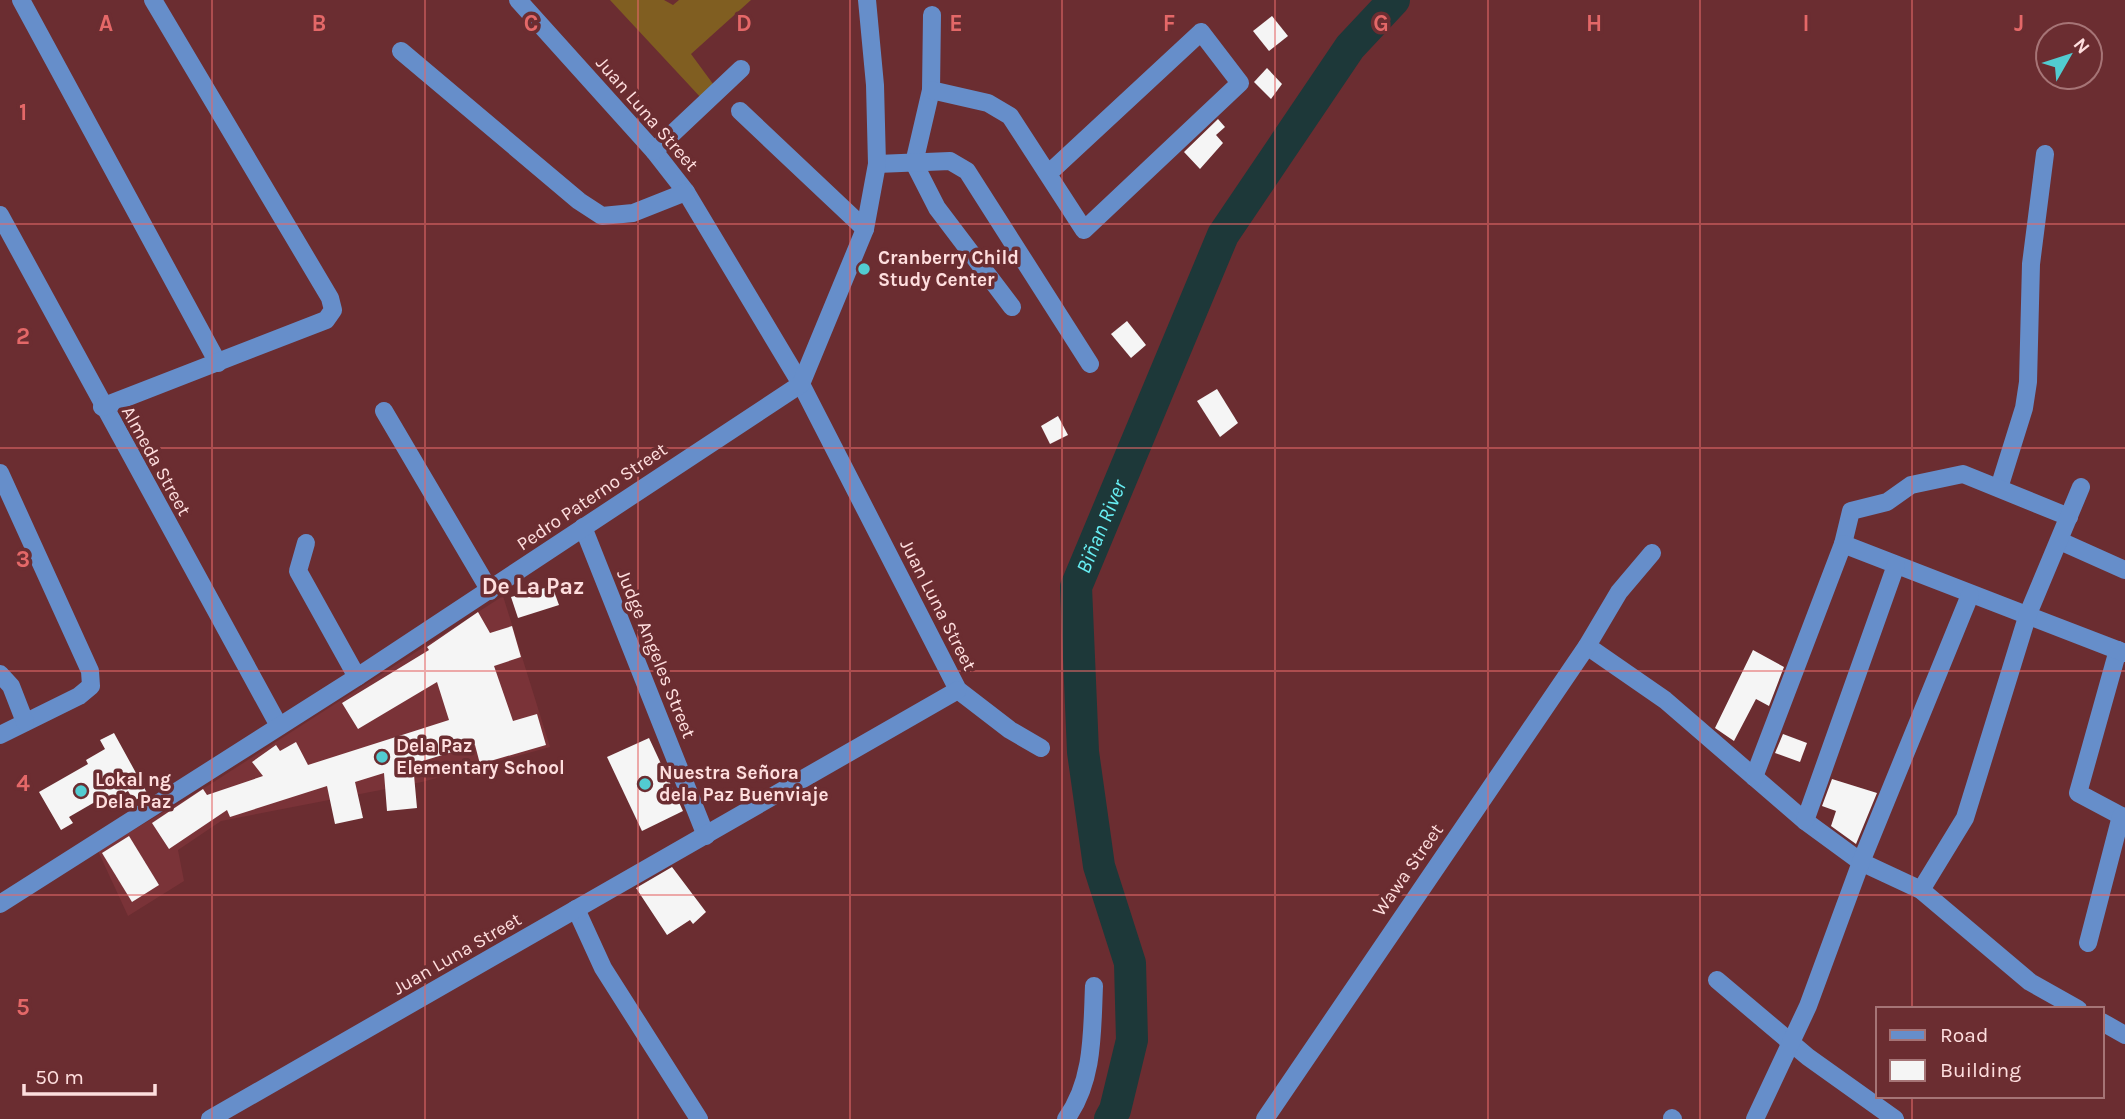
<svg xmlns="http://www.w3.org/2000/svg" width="2125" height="1119" font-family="Karla,sans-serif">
<rect width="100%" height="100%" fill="#6b2d31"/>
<polygon fill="#7a3338" points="503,596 550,747 422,782 221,821 178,850 184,881 128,916 98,851 209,785"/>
<polygon fill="#805e21" points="610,0 664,0 673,5 679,0 751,0 691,54 716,88 703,100"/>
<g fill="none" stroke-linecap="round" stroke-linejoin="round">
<path stroke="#1d3839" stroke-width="32" id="s1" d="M1110,1119l5,-9 17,-70 -2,-77 -31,-97 -16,-114 -7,-165 147,-352 127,-188 44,-47"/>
</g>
<g fill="#f5f5f5">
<polygon points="1272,16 1288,36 1269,51 1253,31"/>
<polygon points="1267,68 1282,84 1271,99 1254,82"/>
<polygon points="1218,119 1225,127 1216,135 1223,143 1200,169 1184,152"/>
<polygon points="1127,321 1146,345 1131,358 1111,334"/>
<polygon points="1217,389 1238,423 1220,437 1197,401"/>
<polygon points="1058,416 1068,435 1050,444 1041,426"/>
<polygon points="552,586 559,605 518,618 511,597"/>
<polygon points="478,612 490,633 512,626 521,657 494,666 513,721 537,714 546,745 480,764 475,745 413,764 417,808 387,811 384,773 355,782 363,818 335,824 327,786 230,817 227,810 169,849 152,823 203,789 207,795 263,776 252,762 276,745 280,751 296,742 308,765 449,720 437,682 358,729 342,703 429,650 427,647"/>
<polygon points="1753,650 1784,667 1769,706 1756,699 1734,741 1715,728"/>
<polygon points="114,733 147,793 134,801 128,791 110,801 107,795 69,817 73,823 61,830 39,792 88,764 86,760 105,749 100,740"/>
<polygon points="1783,734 1807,743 1800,762 1775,753"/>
<polygon points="649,738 683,811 642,831 607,757"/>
<polygon points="1832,779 1877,793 1856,844 1831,826 1836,811 1822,806"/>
<polygon points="129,836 159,885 132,902 102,853"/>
<polygon points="672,867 706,912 693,924 690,920 667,935 636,888"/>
</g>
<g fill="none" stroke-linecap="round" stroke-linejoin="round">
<g stroke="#668eca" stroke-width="18">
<polyline points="21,0 218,363"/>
<polyline points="518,0 654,151 686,192 801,384 958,690 1010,730 1041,748"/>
<polyline points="932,15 931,90 914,163 937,208 1012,307"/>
<polyline points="401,51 579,201 602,216 633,213 686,192"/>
<polyline points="931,90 988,103 1010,116 1084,230 1240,83 1201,32 1049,173"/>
<polyline points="740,111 865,229"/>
<polyline points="654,151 741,69"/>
<polyline points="877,164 950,161 967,171 1090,364"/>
<polyline points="0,215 279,726"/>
<polyline points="102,407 326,320 333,310 330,298 153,0"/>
<polyline points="384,411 490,591"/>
<polyline points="0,473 90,671 91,686 79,696 0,735"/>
<polyline points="1999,488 2024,408 2028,382 2031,264 2045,154"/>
<polyline points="583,527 706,836"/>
<polyline points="2060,541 2125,570"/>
<polyline points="306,543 298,571 357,677"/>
<polyline points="1843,544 1851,511 1887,502 1911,485 1963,474 2069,517"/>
<polyline points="1587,646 1665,700 1805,821 1861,862 1921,890 2030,982 2078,1009"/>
<polyline points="2118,650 2078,793 2125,818"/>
<polyline points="0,674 11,686 25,722"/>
<polyline points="1754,777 1843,544 2125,653"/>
<polyline points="1805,821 1896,565"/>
<polyline points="1921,890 1965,818 2028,614 2081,487"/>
<polyline points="0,904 357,677 801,384 865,229 877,164 875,85 867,0"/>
<polyline points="576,909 603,968 699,1119"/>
<polyline points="2088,943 2121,816"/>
<polyline points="1717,980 1808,1057 1895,1119"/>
<polyline points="2102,1022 2125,1035"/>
<polyline points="1672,1118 1673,1119"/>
<polyline points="210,1119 958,690"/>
<path d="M1066,1119c28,-38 26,-88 28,-133"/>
<polyline points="1265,1119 1587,646 1619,592 1652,553"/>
<polyline points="1755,1119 1808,1006 1861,862 1970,595"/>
</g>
</g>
<path fill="none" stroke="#e46868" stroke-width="2" stroke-opacity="0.55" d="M212,0v1119M425,0v1119M638,0v1119M850,0v1119M1062,0v1119M1275,0v1119M1488,0v1119M1700,0v1119M1912,0v1009M0,224h2125M0,448h2125M0,671h2125M0,895h2125M1912,1096v23"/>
<g fill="#52ccd1" stroke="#6b2d31" stroke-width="2.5">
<circle cx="864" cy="269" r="7"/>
<circle cx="382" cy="757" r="7"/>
<circle cx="645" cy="784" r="7"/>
<circle cx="81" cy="791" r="7"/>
</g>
<g text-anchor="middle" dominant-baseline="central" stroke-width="7" stroke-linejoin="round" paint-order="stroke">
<g font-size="19" fill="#fedede" stroke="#6b2d31">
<text transform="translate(647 114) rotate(49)">Juan Luna Street</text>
<text transform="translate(156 461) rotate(61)">Almeda Street</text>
<text transform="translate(592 497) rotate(-34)">Pedro Paterno Street</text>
<text transform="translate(938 605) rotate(63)">Juan Luna Street</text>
<text transform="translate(656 654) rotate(68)">Judge Angeles Street</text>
<text transform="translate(1408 870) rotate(-55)">Wawa Street</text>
<text transform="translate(457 954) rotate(-30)">Juan Luna Street</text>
</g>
<g font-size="19" font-weight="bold" fill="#fedede" stroke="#6b2d31" text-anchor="start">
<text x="878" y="258">Cranberry Child<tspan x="878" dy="22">Study Center</tspan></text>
<text x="396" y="746">Dela Paz<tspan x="396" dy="22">Elementary School</tspan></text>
<text x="659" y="773">Nuestra Señora<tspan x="659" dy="22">dela Paz Buenviaje</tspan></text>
<text x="95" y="780">Lokal ng<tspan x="95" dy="22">Dela Paz</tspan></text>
</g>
<g font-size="21" font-style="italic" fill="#68eff4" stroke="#6b2d31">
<text stroke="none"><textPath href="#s1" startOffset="607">Biñan River</textPath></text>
</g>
<g font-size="23" font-weight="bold" fill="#fedede" stroke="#6b2d31">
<text x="533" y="586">De La Paz</text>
</g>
</g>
<g font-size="23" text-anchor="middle" font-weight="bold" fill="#e46868" stroke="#6b2d31" stroke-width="7" stroke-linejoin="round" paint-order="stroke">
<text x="106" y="31">A</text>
<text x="319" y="31">B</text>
<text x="531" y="31">C</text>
<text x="744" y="31">D</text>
<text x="956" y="31">E</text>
<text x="1169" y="31">F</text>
<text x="1381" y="31">G</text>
<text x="1594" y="31">H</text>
<text x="1806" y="31">I</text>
<text x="2019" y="31">J</text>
<text x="23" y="120">1</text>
<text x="23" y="344">2</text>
<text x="23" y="567">3</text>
<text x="23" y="791">4</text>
<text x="23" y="1015">5</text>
</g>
<rect x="1876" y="1007" width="228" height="91" fill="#6b2d31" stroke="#a67476" stroke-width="2"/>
<rect x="1890" y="1030" width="35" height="10" fill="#668eca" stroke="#a67476" stroke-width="2"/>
<text x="1940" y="1042" font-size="21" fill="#fedede">Road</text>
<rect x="1890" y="1060" width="35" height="21" fill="#f5f5f5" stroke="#a67476" stroke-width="2"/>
<text x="1940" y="1077" font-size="21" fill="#fedede">Building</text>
<g transform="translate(2069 56) rotate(51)"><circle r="33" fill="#6b2d31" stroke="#a67476" stroke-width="2"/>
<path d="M0-5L12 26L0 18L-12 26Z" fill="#52ccd1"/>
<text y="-10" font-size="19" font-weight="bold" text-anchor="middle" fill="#fedede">N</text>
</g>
<path d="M24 1084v10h131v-10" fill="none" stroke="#fedede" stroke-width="3.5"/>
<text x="35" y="1084" font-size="21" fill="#fedede" stroke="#6b2d31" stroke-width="5" paint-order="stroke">50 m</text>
</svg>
